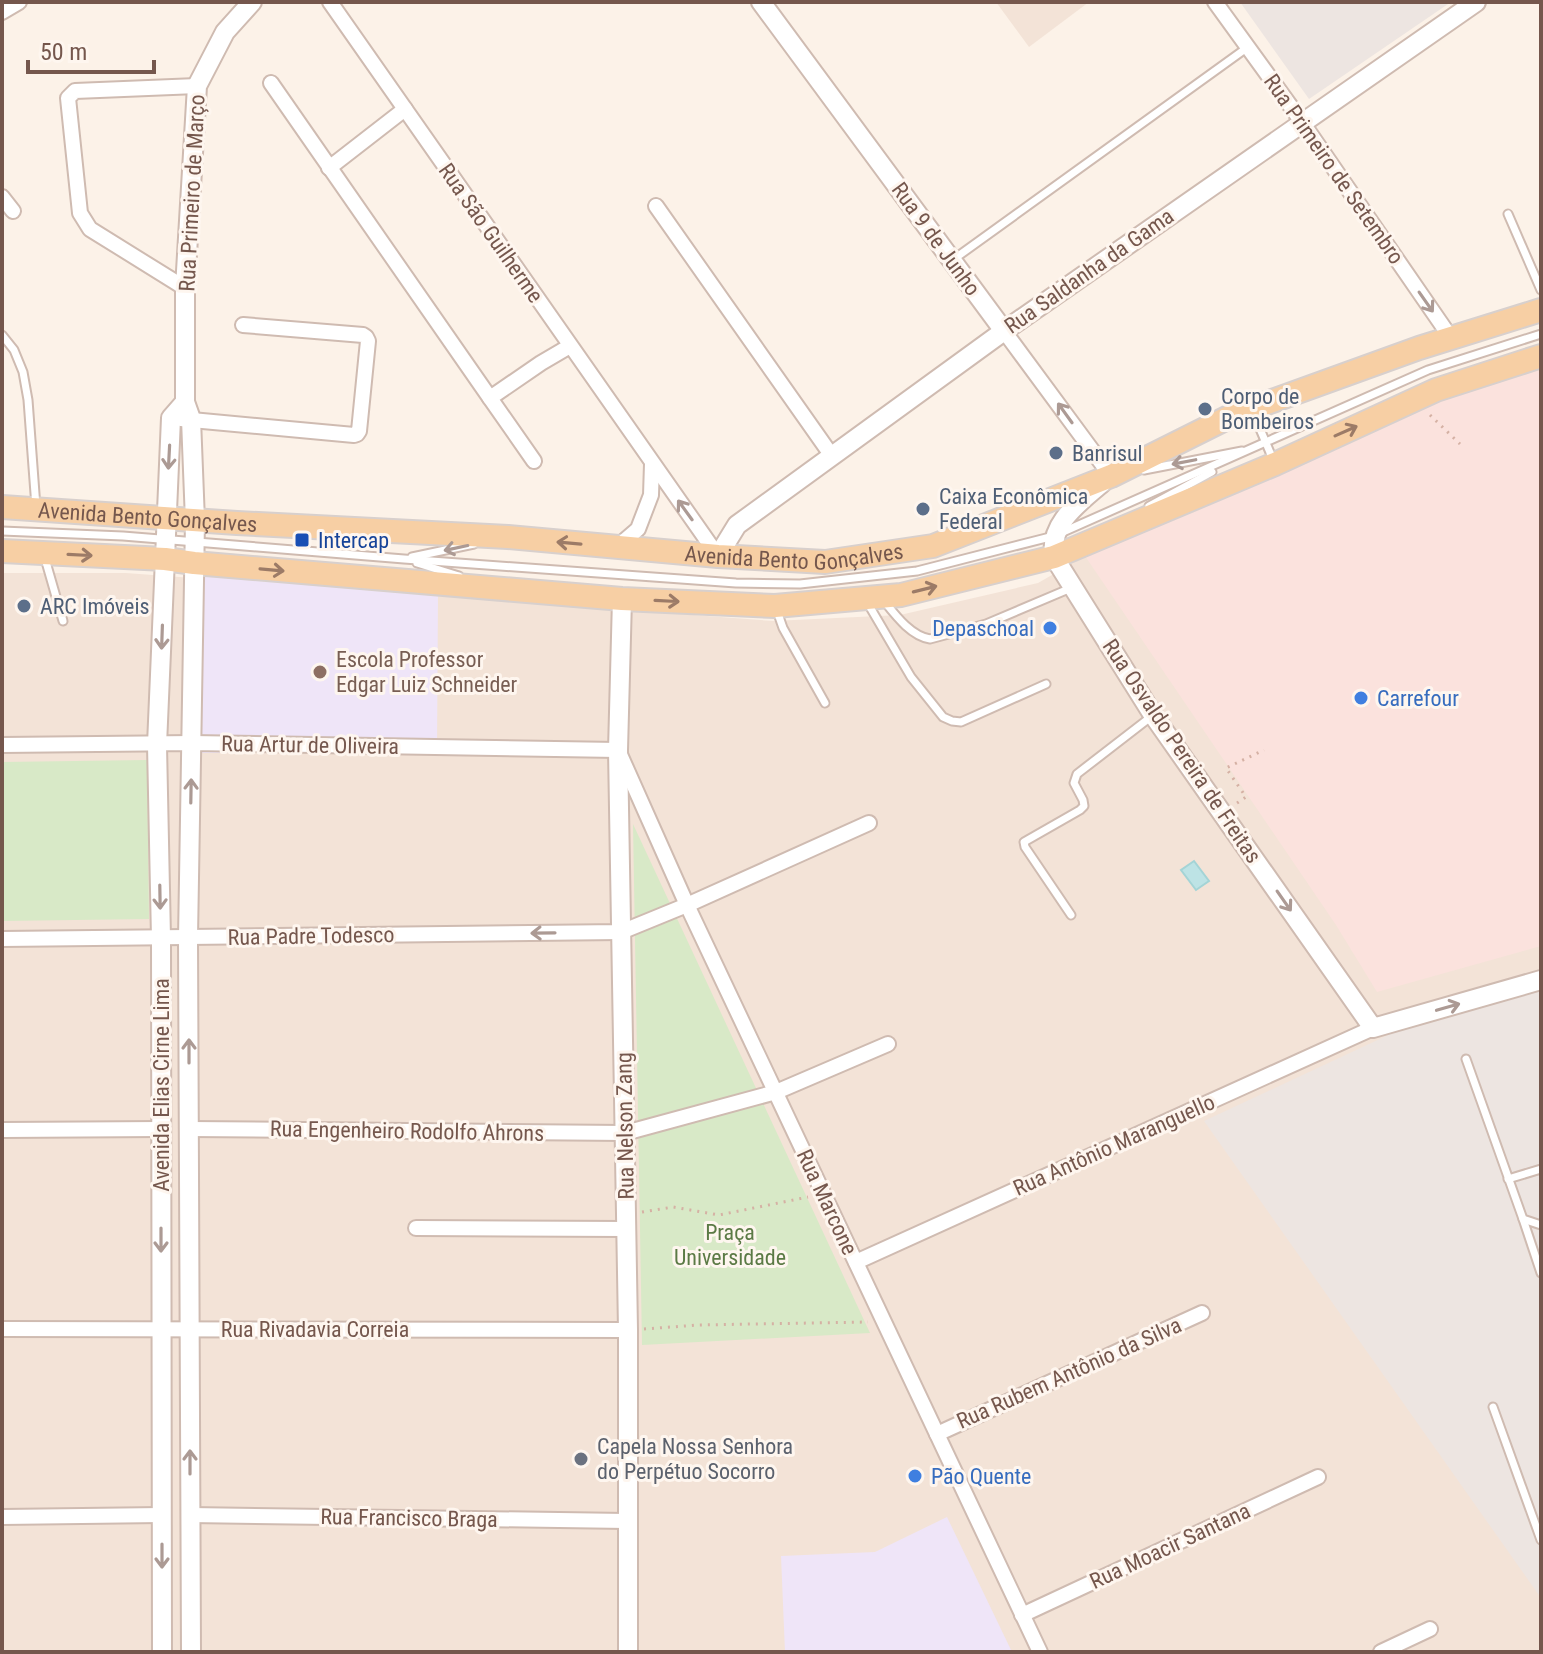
<svg xmlns="http://www.w3.org/2000/svg" width="1543" height="1654" font-family="'Roboto Condensed',sans-serif">
<rect width="100%" height="100%" fill="#fcf2e8"/>
<g fill="#f3e3d7">
<polygon points="996,2 1089,2 1029,47"/>
<polygon points="1541,365 1541,1652 2,1652 2,573 126,573 773,621 900,615 1038,583 1085,556 1441,400"/>
</g>
<polygon fill="#fbe2dd" points="1541,365 1541,946 1377,992 1336,925 1085,556 1360,431"/>
<g fill="#ede5e1">
<polygon points="1240,2 1451,2 1309,99"/>
<polygon points="1541,988 1541,1598 1204,1121 1414,1023"/>
</g>
<g fill="#efe5f8">
<polygon points="201,576 438,594 437,751 202,753"/>
<polygon points="947,1517 1012,1652 785,1652 781,1556 875,1552"/>
</g>
<g fill="#d8e9c7">
<polygon points="147,760 149,919 2,921 2,762"/>
<polygon points="633,824 870,1333 642,1345"/>
</g>
<polygon fill="#bde3e5" stroke="#a4d4d6" stroke-width="2" points="1194,861 1209,881 1196,890 1181,870"/>
<g fill="none" stroke-linecap="round" stroke-linejoin="round">
<defs>
<g id="service">
<polyline points="1508,214 1541,290"/>
<polyline points="954,259 1248,47"/>
<polyline points="2,335 14,350 23,372 28,400 36,507"/>
<polyline points="1252,410 1274,462"/>
<polyline points="1144,470 1242,451"/>
<polyline points="1149,506 1212,472"/>
<polyline points="2,531 123,536 404,559 736,583 800,584 917,571 1054,536 1428,370 1541,334"/>
<polyline points="44,555 63,621"/>
<polyline points="412,557 474,544"/>
<polyline points="417,563 459,576"/>
<path d="M884,601c12,15 27,35 46,38l56,-15 85,-36"/>
<polyline points="867,602 911,677 943,717 952,721 961,722 1046,684"/>
<polyline points="776,608 783,628 825,703"/>
<polyline points="1071,915 1025,847 1024,842 1080,810 1084,806 1083,800 1074,783 1077,774 1152,716"/>
<polyline points="1466,1059 1523,1219 1541,1225"/>
<polyline points="1508,1179 1541,1169"/>
<polyline points="1523,1219 1541,1273"/>
<polyline points="1493,1407 1541,1540"/>
</g>
<g id="minor">
<polyline points="330,2 718,556"/>
<polyline points="1215,2 1302,122 1451,338"/>
<polyline points="2,12 19,2"/>
<polyline points="271,83 490,398"/>
<polyline points="329,168 405,109"/>
<polyline points="2,197 13,211"/>
<polyline points="656,206 832,456"/>
<polyline points="185,288 90,229 80,213 68,98 75,91 197,86"/>
<polyline points="1004,331 1111,476"/>
<polyline points="181,419 354,435 357,434 359,431 368,341 366,337 363,335 243,325"/>
<polyline points="534,461 490,398 541,363 570,346"/>
<polyline points="616,548 638,529 651,495 652,464"/>
<polyline points="2,745 192,743 618,750 687,905 1040,1652"/>
<polyline points="2,939 621,932 687,905 869,823"/>
<polyline points="189,1129 625,1133 776,1092 888,1044"/>
<polyline points="2,1130 161,1129"/>
<polyline points="416,1228 626,1229"/>
<polyline points="856,1262 1373,1028"/>
<polyline points="2,1329 628,1330"/>
<polyline points="937,1434 1202,1313"/>
<polyline points="190,1515 627,1521"/>
<polyline points="2,1517 162,1515"/>
<polyline points="1022,1615 1318,1477"/>
<polyline points="1381,1652 1430,1629"/>
</g>
<g id="tertiary">
<polyline points="761,2 1004,331"/>
<path d="M1102,483c-23,20 -53,40 -48,74l99,158 220,313 168,-48"/>
<polyline points="718,556 737,525 1004,331 1476,2"/>
<polyline points="622,599 618,750 628,1330 628,1652"/>
<polyline points="162,1652 161,938 157,745 171,418 185,402"/>
<polyline points="191,1652 188,938 195,521 191,419 185,402 185,288 197,86 225,32 252,2"/>
</g>
<g id="primary">
<path id="s1" d="M2,507l235,16 271,14 210,19 107,6 108,-16 178,-70 120,-60 188,-68 122,-38"/>
<polyline points="2,551 165,559 194,563 622,599 775,606 901,595 1054,557 1275,464 1436,390 1541,356"/>
</g>
</defs>
<use href="#service" stroke="#cfbbb1" stroke-width="11"/>
<use href="#minor" stroke="#cfbbb1" stroke-width="18"/>
<use href="#tertiary" stroke="#cfbbb1" stroke-width="22"/>
<use href="#primary" stroke="#d8d0cd" stroke-width="26"/>
<g stroke="#d5b1a4" stroke-width="3" stroke-dasharray="2 6" stroke-linecap="butt">
<polyline points="1430,415 1460,444"/>
<polyline points="1237,803 1246,797 1226,768 1264,750"/>
<polyline points="642,1212 673,1207 719,1215 808,1197"/>
<polyline points="644,1329 698,1325 868,1322"/>
</g>
<use href="#service" stroke="#fff" stroke-width="7"/>
<use href="#minor" stroke="#fff" stroke-width="14"/>
<use href="#tertiary" stroke="#fff" stroke-width="18"/>
<use href="#primary" stroke="#f7cfa4" stroke-width="22"/>
</g>
<defs><path id="oneway-shaft" d="M-6 0H5M1.5-3L5.5 0L1.5 3" fill="none" stroke-width="1.6" stroke-linecap="round" stroke-linejoin="round" transform="scale(2)"/></defs>
<g stroke="#ac9a94">
<use href="#oneway-shaft" transform="translate(1426 302) rotate(55)"/>
<use href="#oneway-shaft" transform="translate(1065 413) rotate(-126)"/>
<use href="#oneway-shaft" transform="translate(169 457) rotate(93)"/>
<use href="#oneway-shaft" transform="translate(1184 462) rotate(169)"/>
<use href="#oneway-shaft" transform="translate(685 510) rotate(-126)"/>
<use href="#oneway-shaft" transform="translate(456 548) rotate(168)"/>
<use href="#oneway-shaft" transform="translate(162 637) rotate(92)"/>
<use href="#oneway-shaft" transform="translate(191 791) rotate(-89)"/>
<use href="#oneway-shaft" transform="translate(160 897) rotate(89)"/>
<use href="#oneway-shaft" transform="translate(1284 901) rotate(55)"/>
<use href="#oneway-shaft" transform="translate(543 933) rotate(179)"/>
<use href="#oneway-shaft" transform="translate(1448 1007) rotate(-16)"/>
<use href="#oneway-shaft" transform="translate(189 1051) rotate(-90)"/>
<use href="#oneway-shaft" transform="translate(161 1240) rotate(90)"/>
<use href="#oneway-shaft" transform="translate(190 1462) rotate(-90)"/>
<use href="#oneway-shaft" transform="translate(162 1556) rotate(90)"/>
</g>
<g stroke="#9c7b67">
<use href="#oneway-shaft" transform="translate(1346 431) rotate(-24)"/>
<use href="#oneway-shaft" transform="translate(569 543) rotate(-175)"/>
<use href="#oneway-shaft" transform="translate(80 555) rotate(3)"/>
<use href="#oneway-shaft" transform="translate(272 570) rotate(5)"/>
<use href="#oneway-shaft" transform="translate(925 589) rotate(-14)"/>
<use href="#oneway-shaft" transform="translate(667 601) rotate(3)"/>
</g>
<g fill="#5c6f8a" stroke="#fef6ef" stroke-width="3">
<circle cx="1205" cy="409" r="8"/>
<circle cx="1056" cy="453" r="8"/>
<circle cx="923" cy="509" r="8"/>
<circle cx="24" cy="606" r="8"/>
</g>
<rect fill="#1a4fb4" stroke="#fef6ef" stroke-width="3" x="294" y="532" width="16" height="16" rx="4"/>
<g fill="#3f7fe0" stroke="#fef6ef" stroke-width="3">
<circle cx="1050" cy="628" r="8"/>
<circle cx="1361" cy="698" r="8"/>
<circle cx="915" cy="1476" r="8"/>
</g>
<circle fill="#8d6e63" stroke="#fef6ef" stroke-width="3" cx="320" cy="672" r="8"/>
<circle fill="#6b7280" stroke="#fef6ef" stroke-width="3" cx="581" cy="1459" r="8"/>
<g text-anchor="middle" dominant-baseline="central" stroke-width="6" stroke-linejoin="round" paint-order="stroke">
<g font-size="22" fill="#75574d" stroke="#fef6ef">
<text transform="translate(1334 169) rotate(55)">Rua Primeiro de Setembro</text>
<text transform="translate(192 193) rotate(-87)">Rua Primeiro de Março</text>
<text transform="translate(491 233) rotate(55)">Rua São Guilherme</text>
<text transform="translate(936 239) rotate(54)">Rua 9 de Junho</text>
<text transform="translate(1089 271) rotate(-35)">Rua Saldanha da Gama</text>
<text stroke="none"><textPath href="#s1" startOffset="146">Avenida Bento Gonçalves</textPath></text>
<text stroke="none"><textPath href="#s1" startOffset="794">Avenida Bento Gonçalves</textPath></text>
<text transform="translate(310 745) rotate(1)">Rua Artur de Oliveira</text>
<text transform="translate(1182 751) rotate(56)">Rua Osvaldo Pereira de Freitas</text>
<text transform="translate(311 936) rotate(-1)">Rua Padre Todesco</text>
<text transform="translate(161 1085) rotate(-90)">Avenida Elias Cirne Lima</text>
<text transform="translate(625 1126) rotate(-91)">Rua Nelson Zang</text>
<text transform="translate(407 1131) rotate(1)">Rua Engenheiro Rodolfo Ahrons</text>
<text transform="translate(1114 1145) rotate(-24)">Rua Antônio Maranguello</text>
<text transform="translate(827 1202) rotate(65)">Rua Marcone</text>
<text x="315" y="1329">Rua Rivadavia Correia</text>
<text transform="translate(1069 1373) rotate(-24)">Rua Rubem Antônio da Silva</text>
<text transform="translate(409 1518) rotate(1)">Rua Francisco Braga</text>
<text transform="translate(1170 1546) rotate(-25)">Rua Moacir Santana</text>
</g>
<g font-size="22" fill="#4e5e75" stroke="#fef6ef" text-anchor="start">
<text x="1221" y="396">Corpo de<tspan x="1221" dy="25">Bombeiros</tspan></text>
<text x="1072" y="453">Banrisul</text>
<text x="939" y="496">Caixa Econômica<tspan x="939" dy="25">Federal</tspan></text>
<text x="40" y="606">ARC Imóveis</text>
</g>
<g font-size="22" fill="#164399" stroke="#fef6ef" text-anchor="start">
<text x="318" y="540">Intercap</text>
</g>
<g font-size="22" fill="#366cbe" stroke="#fef6ef" text-anchor="start">
<text x="1034" y="628" text-anchor="end">Depaschoal</text>
<text x="1377" y="698">Carrefour</text>
<text x="931" y="1476">Pão Quente</text>
</g>
<g font-size="22" fill="#785e54" stroke="#fef6ef" text-anchor="start">
<text x="336" y="659">Escola Professor<tspan x="336" dy="25">Edgar Luiz Schneider</tspan></text>
</g>
<g font-size="22" fill="#5b7a45" stroke="#fef6ef">
<text x="730" y="1232">Praça<tspan x="730" dy="25">Universidade</tspan></text>
</g>
<g font-size="22" fill="#5b616d" stroke="#fef6ef" text-anchor="start">
<text x="597" y="1446">Capela Nossa Senhora<tspan x="597" dy="25">do Perpétuo Socorro</tspan></text>
</g>
</g>
<rect width="1543" height="1654" fill="none" stroke="#75574d" stroke-width="8"/>
<path d="M28 60v12h126v-12" fill="none" stroke="#75574d" stroke-width="4"/>
<text x="40" y="60" font-size="24" fill="#75574d" stroke="#fef6ef" stroke-width="6" paint-order="stroke">50 m</text>
</svg>
